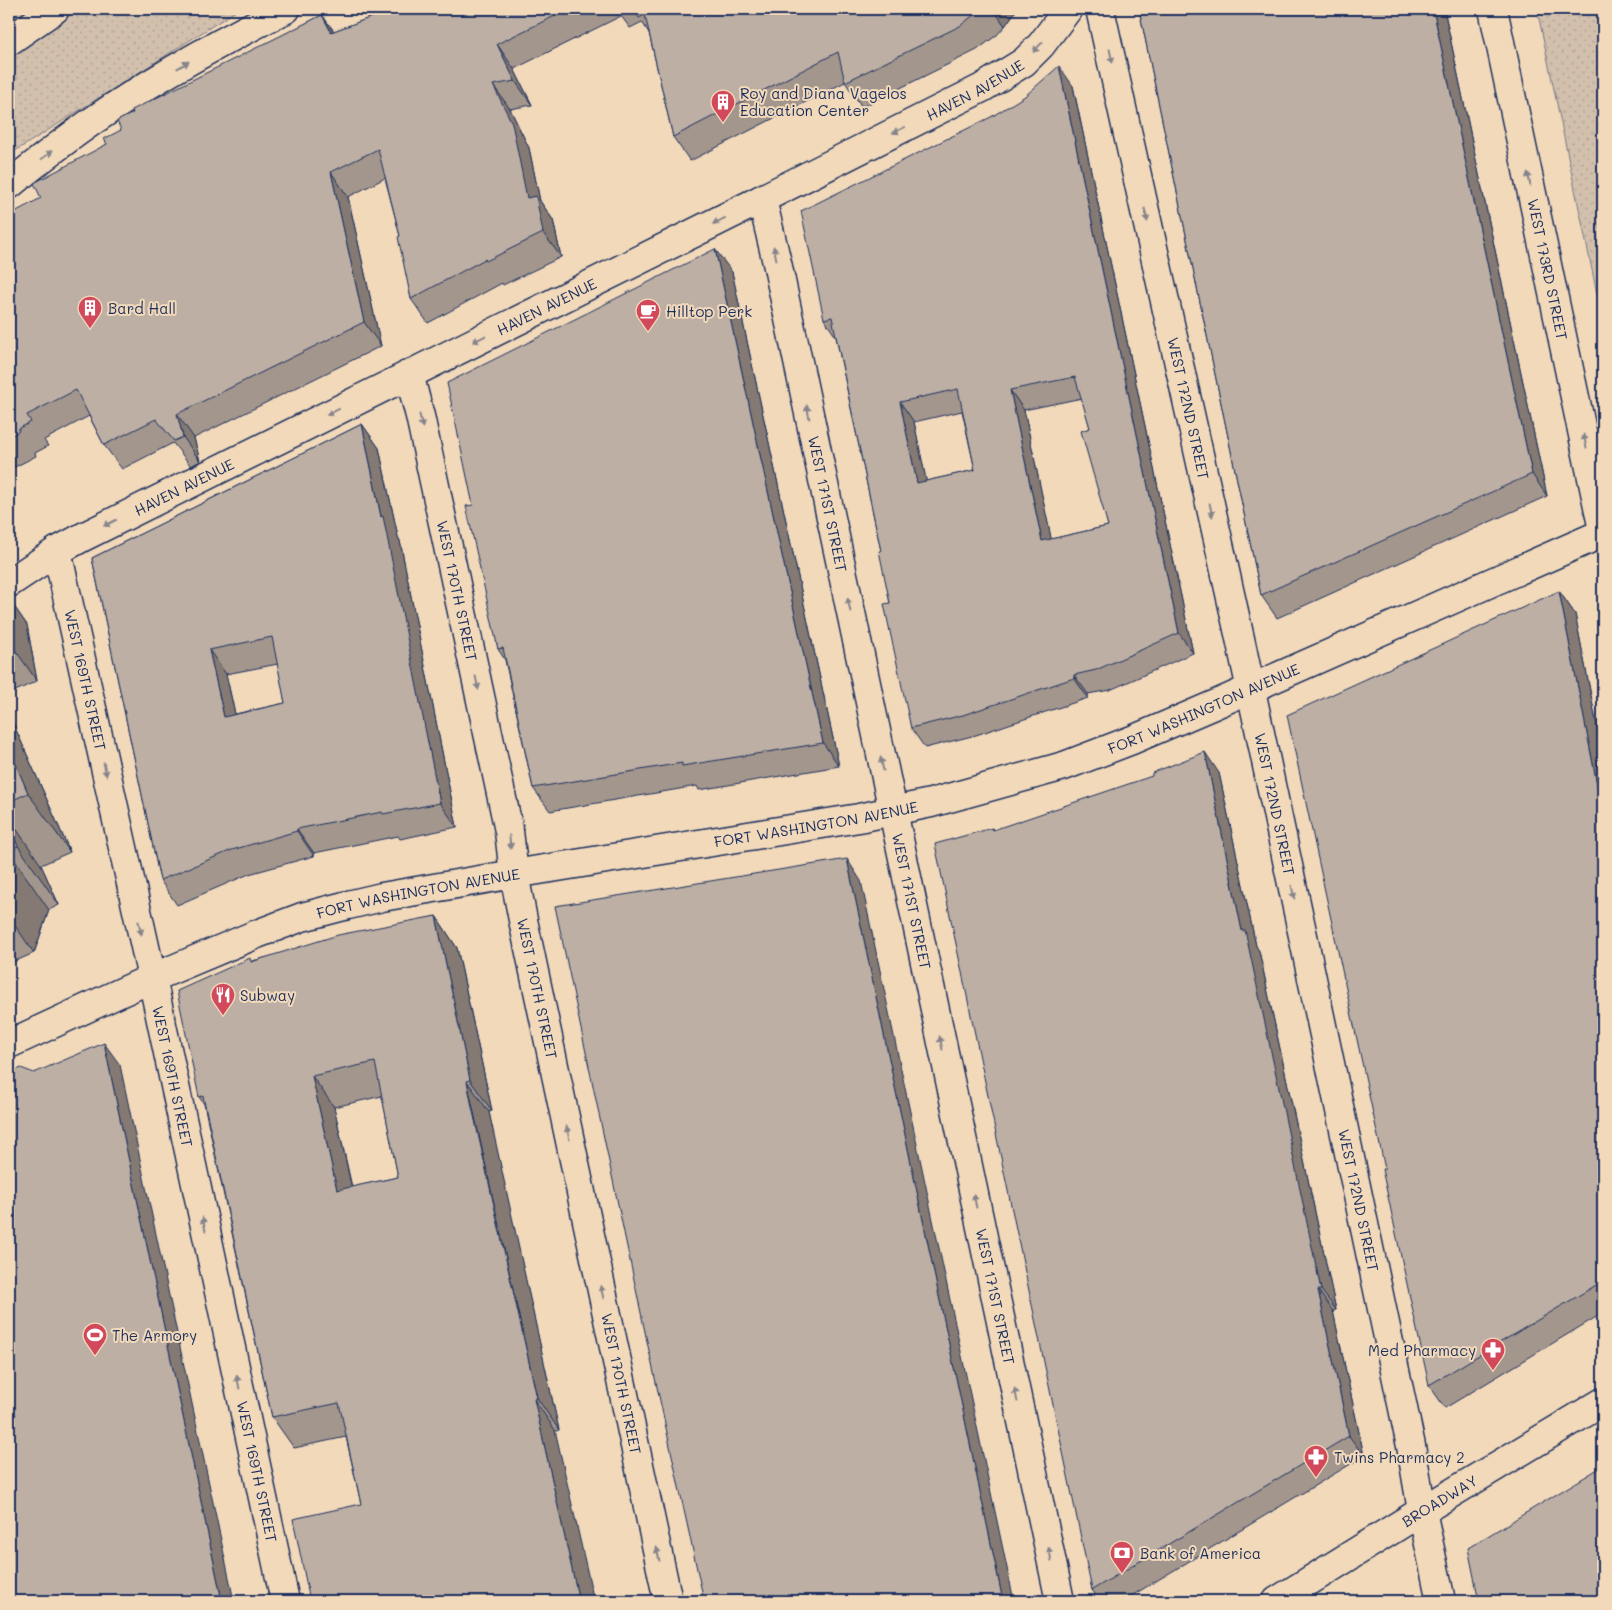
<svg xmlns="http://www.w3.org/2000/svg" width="1612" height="1610" font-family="Mali,sans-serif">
<defs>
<pattern id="park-dots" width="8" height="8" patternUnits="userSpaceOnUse" patternTransform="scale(1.25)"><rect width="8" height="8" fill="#d2c0ad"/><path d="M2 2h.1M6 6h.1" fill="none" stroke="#b4a597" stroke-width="1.8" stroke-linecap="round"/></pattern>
</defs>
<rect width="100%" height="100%" fill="#f2d9ba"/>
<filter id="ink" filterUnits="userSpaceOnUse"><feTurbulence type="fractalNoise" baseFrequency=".02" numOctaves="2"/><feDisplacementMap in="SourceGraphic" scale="10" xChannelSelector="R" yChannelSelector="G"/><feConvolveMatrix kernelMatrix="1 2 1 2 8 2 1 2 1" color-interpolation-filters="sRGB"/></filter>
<g filter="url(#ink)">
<g fill="url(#park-dots)" stroke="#767886">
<polygon points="9,9 239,9 9,155"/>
<polygon points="1537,9 1603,9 1603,322"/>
</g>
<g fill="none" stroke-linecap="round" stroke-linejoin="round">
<defs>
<g id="minor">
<path id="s1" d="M1100,9l141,634 170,803 11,65 19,90"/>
<path id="s2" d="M1493,9l110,521"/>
<path id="s3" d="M762,199l16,68 282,1334"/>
<path id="s4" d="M409,374l11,42 89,415 5,43 9,46 145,681"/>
<path id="s5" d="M57,551l95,427 133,623"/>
<path id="s6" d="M9,583l48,-32 26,-14 679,-338 220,-111 42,-26 17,-17 27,-36"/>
</g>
<g id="secondary">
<polyline points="9,41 55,9"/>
<path id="s7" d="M9,1044l143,-66 105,-44 45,-17 46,-12 34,-8 132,-23 345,-56 72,-15 133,-37 68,-26 84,-36 387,-171"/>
</g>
<g id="primary">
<path id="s8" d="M1277,1601l145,-90 181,-109"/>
</g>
<path id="motorway" d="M9,185c28,-23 56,-45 85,-65 61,-42 126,-78 192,-111"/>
</defs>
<use href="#minor" stroke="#1b2f5e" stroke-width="31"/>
<use href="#secondary" stroke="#1b2f5e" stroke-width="31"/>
<use href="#primary" stroke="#1b2f5e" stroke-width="31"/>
<use href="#motorway" stroke="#1b2f5e" stroke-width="31"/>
<use href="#minor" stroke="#f2d9ba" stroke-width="28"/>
<use href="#secondary" stroke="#f2d9ba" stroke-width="28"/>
<use href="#primary" stroke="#f2d9ba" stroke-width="28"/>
<use href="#motorway" stroke="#f2d9ba" stroke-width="28"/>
</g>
<g fill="#a3968d" stroke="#1b2f5e" fill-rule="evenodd">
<polygon points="394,9 1017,9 1005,26 997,35 977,50 862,107 845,82 690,161 673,137 649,33 642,22 630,28 621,16 514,69 532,105 510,109 529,148 540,201 553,220 561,257 503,285 502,283 428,323 411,299 400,236 385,178 348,197 381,346 194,438 200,461 191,466 173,443 122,469 104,445 89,416 44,440 48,446 35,453 36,456 9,470 9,262 41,198 107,144 121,130 133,113 322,15 334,31"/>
<polygon points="1139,9 1444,9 1547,496 1277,618 1261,595"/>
<path d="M1073,86l120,567 -83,37 -22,4v4l-112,37 -51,13 -14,-20 -30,-177 -45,-214 -12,-18 167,-202zM1082,398l8,30 18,98 -57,13 -27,-129zM962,411l13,59 -49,11 -12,-59z"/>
<polygon points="732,272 839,766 699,790 697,786 550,811 533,788 505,660 498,649 473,505"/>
<path d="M362,424l17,24 19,89 2,4 57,286 -57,12 -2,-3 -84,17v3l-65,18 -72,31 -17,-25 -68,-322zM278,664l7,39 -50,11 -9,-40z"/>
<polygon points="1559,591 1575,614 1603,757 1603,1313 1445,1408 1429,1385"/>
<polygon points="9,599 27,625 37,681 9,694"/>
<polygon points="9,714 70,852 41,865 59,905 49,910 34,953 9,964"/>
<polygon points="1219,773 1256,946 1259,951 1295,1119 1336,1310 1333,1311 1364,1456 1123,1601 1100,1601 1092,1590 992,828 994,830"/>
<path d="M436,916l21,32 35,163 -3,1 5,26 65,292 -198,74 -15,-67 -52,11 -22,-31 -68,-313 -5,-7 53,-136zM382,1096l16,81 -46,10 -18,-80z"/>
</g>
<g fill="#847a73" stroke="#1b2f5e">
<polygon points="993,9 1017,9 1005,26"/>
<polygon points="1433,9 1444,9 1547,496 1532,474"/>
<polygon points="322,15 339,39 331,32"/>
<polygon points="497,44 514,69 532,105 515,81"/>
<polygon points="1059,66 1073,86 1193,653 1179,633"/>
<polygon points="493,85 510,109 529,148 540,201 553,220 561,257 543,233 527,198"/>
<polygon points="331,172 348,197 381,346 364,322"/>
<polygon points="715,249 732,272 839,766 823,743"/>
<polygon points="1010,390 1024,410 1056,561 1042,541"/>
<polygon points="900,402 914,422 931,503 917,483"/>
<polygon points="177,414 194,438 200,461 183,437"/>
<polygon points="362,424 379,448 398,537 400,541 457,827 440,803"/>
<polygon points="1559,591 1575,614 1603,757 1603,815"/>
<polygon points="9,599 27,625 37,681 9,641"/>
<polygon points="209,650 226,674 241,741 224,717"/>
<polygon points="1074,675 1088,694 1088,698 1074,678"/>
<polygon points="9,714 70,852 28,793 9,748"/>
<polygon points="1205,752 1219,773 1256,946 1259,951 1336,1310 1321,1290 1242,931"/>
<polygon points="9,818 41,865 59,905 18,846 9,826"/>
<polygon points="297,829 314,853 314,856 297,831"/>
<polygon points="9,852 49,910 34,953 9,917"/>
<polygon points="847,859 861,881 1014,1601 1003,1601"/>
<polygon points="436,916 457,948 492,1111 470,1080"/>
<polygon points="104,1043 120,1065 234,1601 222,1601"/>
<polygon points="312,1076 334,1107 359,1221 337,1190"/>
<polygon points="467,1081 489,1112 559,1430 537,1398"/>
<polygon points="1318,1290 1333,1311 1364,1456 1349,1436"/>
<polygon points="534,1399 555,1430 594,1601 579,1601"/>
</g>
<g fill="#bdafa4" stroke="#1b2f5e" fill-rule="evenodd">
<polygon points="394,9 569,9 497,44 515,81 493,85 512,123 527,198 536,196 543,233 486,261 485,259 411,299 398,237 400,236 378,149 331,172 364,322 177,414 183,437 174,441 156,419 104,445 76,390 27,415 31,422 18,429 19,431 9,437 9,262 10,261 9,260 9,215 41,198 34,183 107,144 104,139 121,130 117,121 133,113 132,110 322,15 331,32"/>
<polygon points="634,9 981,9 960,26 845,82 838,52 673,137 645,15 639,18"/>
<polygon points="1139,9 1433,9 1532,474 1261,595"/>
<path d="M1059,66l120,567 -83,37 -22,5v3l-111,37 -52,13 -27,-124 6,-1 -11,-52h2l-49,-234 -8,2 -23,-108 190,-94 34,-21zM1075,377l15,51 -9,3 27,95 -66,15 -32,-151zM958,389l17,81 -58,13 -17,-81z"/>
<polygon points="715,249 823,743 682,766 682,763 533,788 503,648 498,649 466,506 473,505 447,383"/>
<path d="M362,424l19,93 2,-1 57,287 -57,11 -1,-2 -85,17v2l-65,19 -72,30 -68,-322zM272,637l13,66 -61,14 -15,-67z"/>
<polygon points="1559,591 1603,815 1603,1281 1429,1385 1382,1169 1385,1169 1287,715"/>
<polygon points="9,748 28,793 9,802"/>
<polygon points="1205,752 1242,931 1245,930 1281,1098 1321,1290 1318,1290 1349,1436 1092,1590 935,844 992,828 993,830 1152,776 1152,773"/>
<polygon points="9,826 18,846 9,850"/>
<polygon points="847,859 1003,1601 704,1601 648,1346 555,906"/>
<path d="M436,916l34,164 -3,1 5,26 65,291 -3,1 45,202h-269l-17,-82 68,-15 -22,-101 -67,14 -69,-321 -4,1 -22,-106 73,-33 1,4 87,-27zM375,1062l23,115 -61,13 -25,-114z"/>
<polygon points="104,1043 222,1601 9,1601 9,1074 21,1068 34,1073"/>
<polygon points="1603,1466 1603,1601 1479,1601 1468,1548"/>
</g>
<defs><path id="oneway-solid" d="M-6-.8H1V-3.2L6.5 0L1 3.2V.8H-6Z" transform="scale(1.25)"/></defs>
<g fill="#86848c">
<use href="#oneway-solid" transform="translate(1038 47) rotate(133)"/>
<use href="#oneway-solid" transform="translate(1111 56) rotate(78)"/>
<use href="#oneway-solid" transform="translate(183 65) rotate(-31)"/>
<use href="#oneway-solid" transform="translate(899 130) rotate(153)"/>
<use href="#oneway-solid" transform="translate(47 155) rotate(-37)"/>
<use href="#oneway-solid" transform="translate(1529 179) rotate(-102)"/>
<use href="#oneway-solid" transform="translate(1146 215) rotate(78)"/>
<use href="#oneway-solid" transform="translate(719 221) rotate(154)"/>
<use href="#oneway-solid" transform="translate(775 253) rotate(-102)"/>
<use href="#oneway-solid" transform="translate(479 339) rotate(154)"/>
<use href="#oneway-solid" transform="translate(333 412) rotate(153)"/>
<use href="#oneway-solid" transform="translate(808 412) rotate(-102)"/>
<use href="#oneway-solid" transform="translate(421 421) rotate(77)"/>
<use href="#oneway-solid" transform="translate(1585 441) rotate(-102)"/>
<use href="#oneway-solid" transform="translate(1211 510) rotate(78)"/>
<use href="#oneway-solid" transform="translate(110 523) rotate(154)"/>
<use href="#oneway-solid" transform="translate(849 605) rotate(-102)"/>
<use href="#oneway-solid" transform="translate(477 683) rotate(78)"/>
<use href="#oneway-solid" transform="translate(882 764) rotate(-102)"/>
<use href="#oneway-solid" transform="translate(105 769) rotate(78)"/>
<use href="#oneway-solid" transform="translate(510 842) rotate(83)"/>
<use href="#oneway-solid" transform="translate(1293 892) rotate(78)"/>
<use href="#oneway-solid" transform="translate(140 928) rotate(77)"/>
<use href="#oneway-solid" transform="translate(941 1043) rotate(-102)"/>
<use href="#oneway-solid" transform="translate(568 1133) rotate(-102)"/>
<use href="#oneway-solid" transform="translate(975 1201) rotate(-102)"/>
<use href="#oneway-solid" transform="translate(204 1224) rotate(-102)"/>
<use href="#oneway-solid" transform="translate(602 1292) rotate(-102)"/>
<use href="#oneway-solid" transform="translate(238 1382) rotate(-102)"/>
<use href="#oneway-solid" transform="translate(1016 1395) rotate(-102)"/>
<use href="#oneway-solid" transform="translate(658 1554) rotate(-102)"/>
<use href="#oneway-solid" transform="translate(1050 1554) rotate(-102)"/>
</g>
</g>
<defs>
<symbol id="building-pin" viewBox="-11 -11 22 30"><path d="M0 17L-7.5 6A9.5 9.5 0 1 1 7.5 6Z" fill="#d1495b" stroke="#f2d9ba"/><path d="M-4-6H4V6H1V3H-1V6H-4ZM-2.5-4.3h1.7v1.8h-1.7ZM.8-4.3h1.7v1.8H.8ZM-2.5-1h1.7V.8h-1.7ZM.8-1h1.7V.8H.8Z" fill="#fff"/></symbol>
<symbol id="cafe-pin" viewBox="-11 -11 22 30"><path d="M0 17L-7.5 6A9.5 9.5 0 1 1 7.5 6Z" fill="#d1495b" stroke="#f2d9ba"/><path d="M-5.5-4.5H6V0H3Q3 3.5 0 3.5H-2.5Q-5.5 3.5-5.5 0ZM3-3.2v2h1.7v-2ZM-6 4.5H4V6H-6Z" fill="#fff"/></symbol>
<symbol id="restaurant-pin" viewBox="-11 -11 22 30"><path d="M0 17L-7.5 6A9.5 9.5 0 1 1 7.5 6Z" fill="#d1495b" stroke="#f2d9ba"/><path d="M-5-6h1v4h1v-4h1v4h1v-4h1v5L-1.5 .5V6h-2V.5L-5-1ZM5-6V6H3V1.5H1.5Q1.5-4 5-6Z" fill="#fff"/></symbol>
<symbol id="stadium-pin" viewBox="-11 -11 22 30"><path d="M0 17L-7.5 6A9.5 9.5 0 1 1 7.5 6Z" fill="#d1495b" stroke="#f2d9ba"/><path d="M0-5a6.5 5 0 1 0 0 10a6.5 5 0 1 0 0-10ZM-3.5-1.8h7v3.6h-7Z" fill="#fff"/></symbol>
<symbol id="pharmacy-pin" viewBox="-11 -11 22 30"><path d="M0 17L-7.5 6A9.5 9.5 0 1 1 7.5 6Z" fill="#d1495b" stroke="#f2d9ba"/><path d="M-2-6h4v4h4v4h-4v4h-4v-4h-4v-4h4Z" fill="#fff"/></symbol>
<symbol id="bank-pin" viewBox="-11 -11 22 30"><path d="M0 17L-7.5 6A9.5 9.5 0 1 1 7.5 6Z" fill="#d1495b" stroke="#f2d9ba"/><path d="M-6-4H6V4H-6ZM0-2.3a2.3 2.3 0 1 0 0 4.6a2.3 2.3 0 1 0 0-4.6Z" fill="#fff"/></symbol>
</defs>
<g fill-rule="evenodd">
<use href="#building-pin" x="709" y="88" width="28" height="38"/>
<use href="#building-pin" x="76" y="294" width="28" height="38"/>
<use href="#cafe-pin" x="634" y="297" width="28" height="38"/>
<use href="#restaurant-pin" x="209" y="981" width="28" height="38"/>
<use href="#stadium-pin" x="81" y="1321" width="28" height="38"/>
<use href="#pharmacy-pin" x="1479" y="1336" width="28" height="38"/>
<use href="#pharmacy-pin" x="1302" y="1443" width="28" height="38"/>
<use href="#bank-pin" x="1108" y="1539" width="28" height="38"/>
</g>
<g text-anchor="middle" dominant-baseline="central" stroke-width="4" stroke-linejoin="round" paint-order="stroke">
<g font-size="15" fill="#1b2f5e" stroke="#f2d9ba">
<text stroke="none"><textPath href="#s6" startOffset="1085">HAVEN AVENUE</textPath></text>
<text stroke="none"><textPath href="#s2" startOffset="266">WEST 173RD STREET</textPath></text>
<text stroke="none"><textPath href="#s6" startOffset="605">HAVEN AVENUE</textPath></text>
<text stroke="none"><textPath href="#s1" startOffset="409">WEST 172ND STREET</textPath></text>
<text stroke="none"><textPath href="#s6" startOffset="200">HAVEN AVENUE</textPath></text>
<text stroke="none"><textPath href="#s3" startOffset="312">WEST 171ST STREET</textPath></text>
<text stroke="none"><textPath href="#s4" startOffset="222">WEST 170TH STREET</textPath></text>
<text stroke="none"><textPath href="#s5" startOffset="132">WEST 169TH STREET</textPath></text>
<text stroke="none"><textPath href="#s7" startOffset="1248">FORT WASHINGTON AVENUE</textPath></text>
<text stroke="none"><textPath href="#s1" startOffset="814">WEST 172ND STREET</textPath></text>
<text stroke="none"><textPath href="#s7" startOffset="842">FORT WASHINGTON AVENUE</textPath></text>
<text stroke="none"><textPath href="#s7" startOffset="438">FORT WASHINGTON AVENUE</textPath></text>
<text stroke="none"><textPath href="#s3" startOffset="718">WEST 171ST STREET</textPath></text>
<text stroke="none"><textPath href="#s4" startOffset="628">WEST 170TH STREET</textPath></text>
<text stroke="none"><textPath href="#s5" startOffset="538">WEST 169TH STREET</textPath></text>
<text stroke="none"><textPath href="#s1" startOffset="1219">WEST 172ND STREET</textPath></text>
<text stroke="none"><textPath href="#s3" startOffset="1122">WEST 171ST STREET</textPath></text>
<text stroke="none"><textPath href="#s4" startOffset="1032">WEST 170TH STREET</textPath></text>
<text stroke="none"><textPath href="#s5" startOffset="942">WEST 169TH STREET</textPath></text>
<text stroke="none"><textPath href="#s8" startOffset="191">BROADWAY</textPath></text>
</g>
<g font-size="15" fill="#1b2f5e" stroke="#f2d9ba" text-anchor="start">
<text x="740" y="93">Roy and Diana Vagelos<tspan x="740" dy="17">Education Center</tspan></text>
<text x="108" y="308">Bard Hall</text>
<text x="666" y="311">Hilltop Perk</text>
<text x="240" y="995">Subway</text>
<text x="112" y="1335">The Armory</text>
<text x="1476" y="1350" text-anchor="end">Med Pharmacy</text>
<text x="1334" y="1457">Twins Pharmacy 2</text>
<text x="1140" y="1553">Bank of America</text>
</g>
</g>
<rect width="1612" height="1610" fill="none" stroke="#f2d9ba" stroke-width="30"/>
<rect x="15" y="15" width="1582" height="1580" fill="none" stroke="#1b2f5e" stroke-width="2" filter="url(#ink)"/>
</svg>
